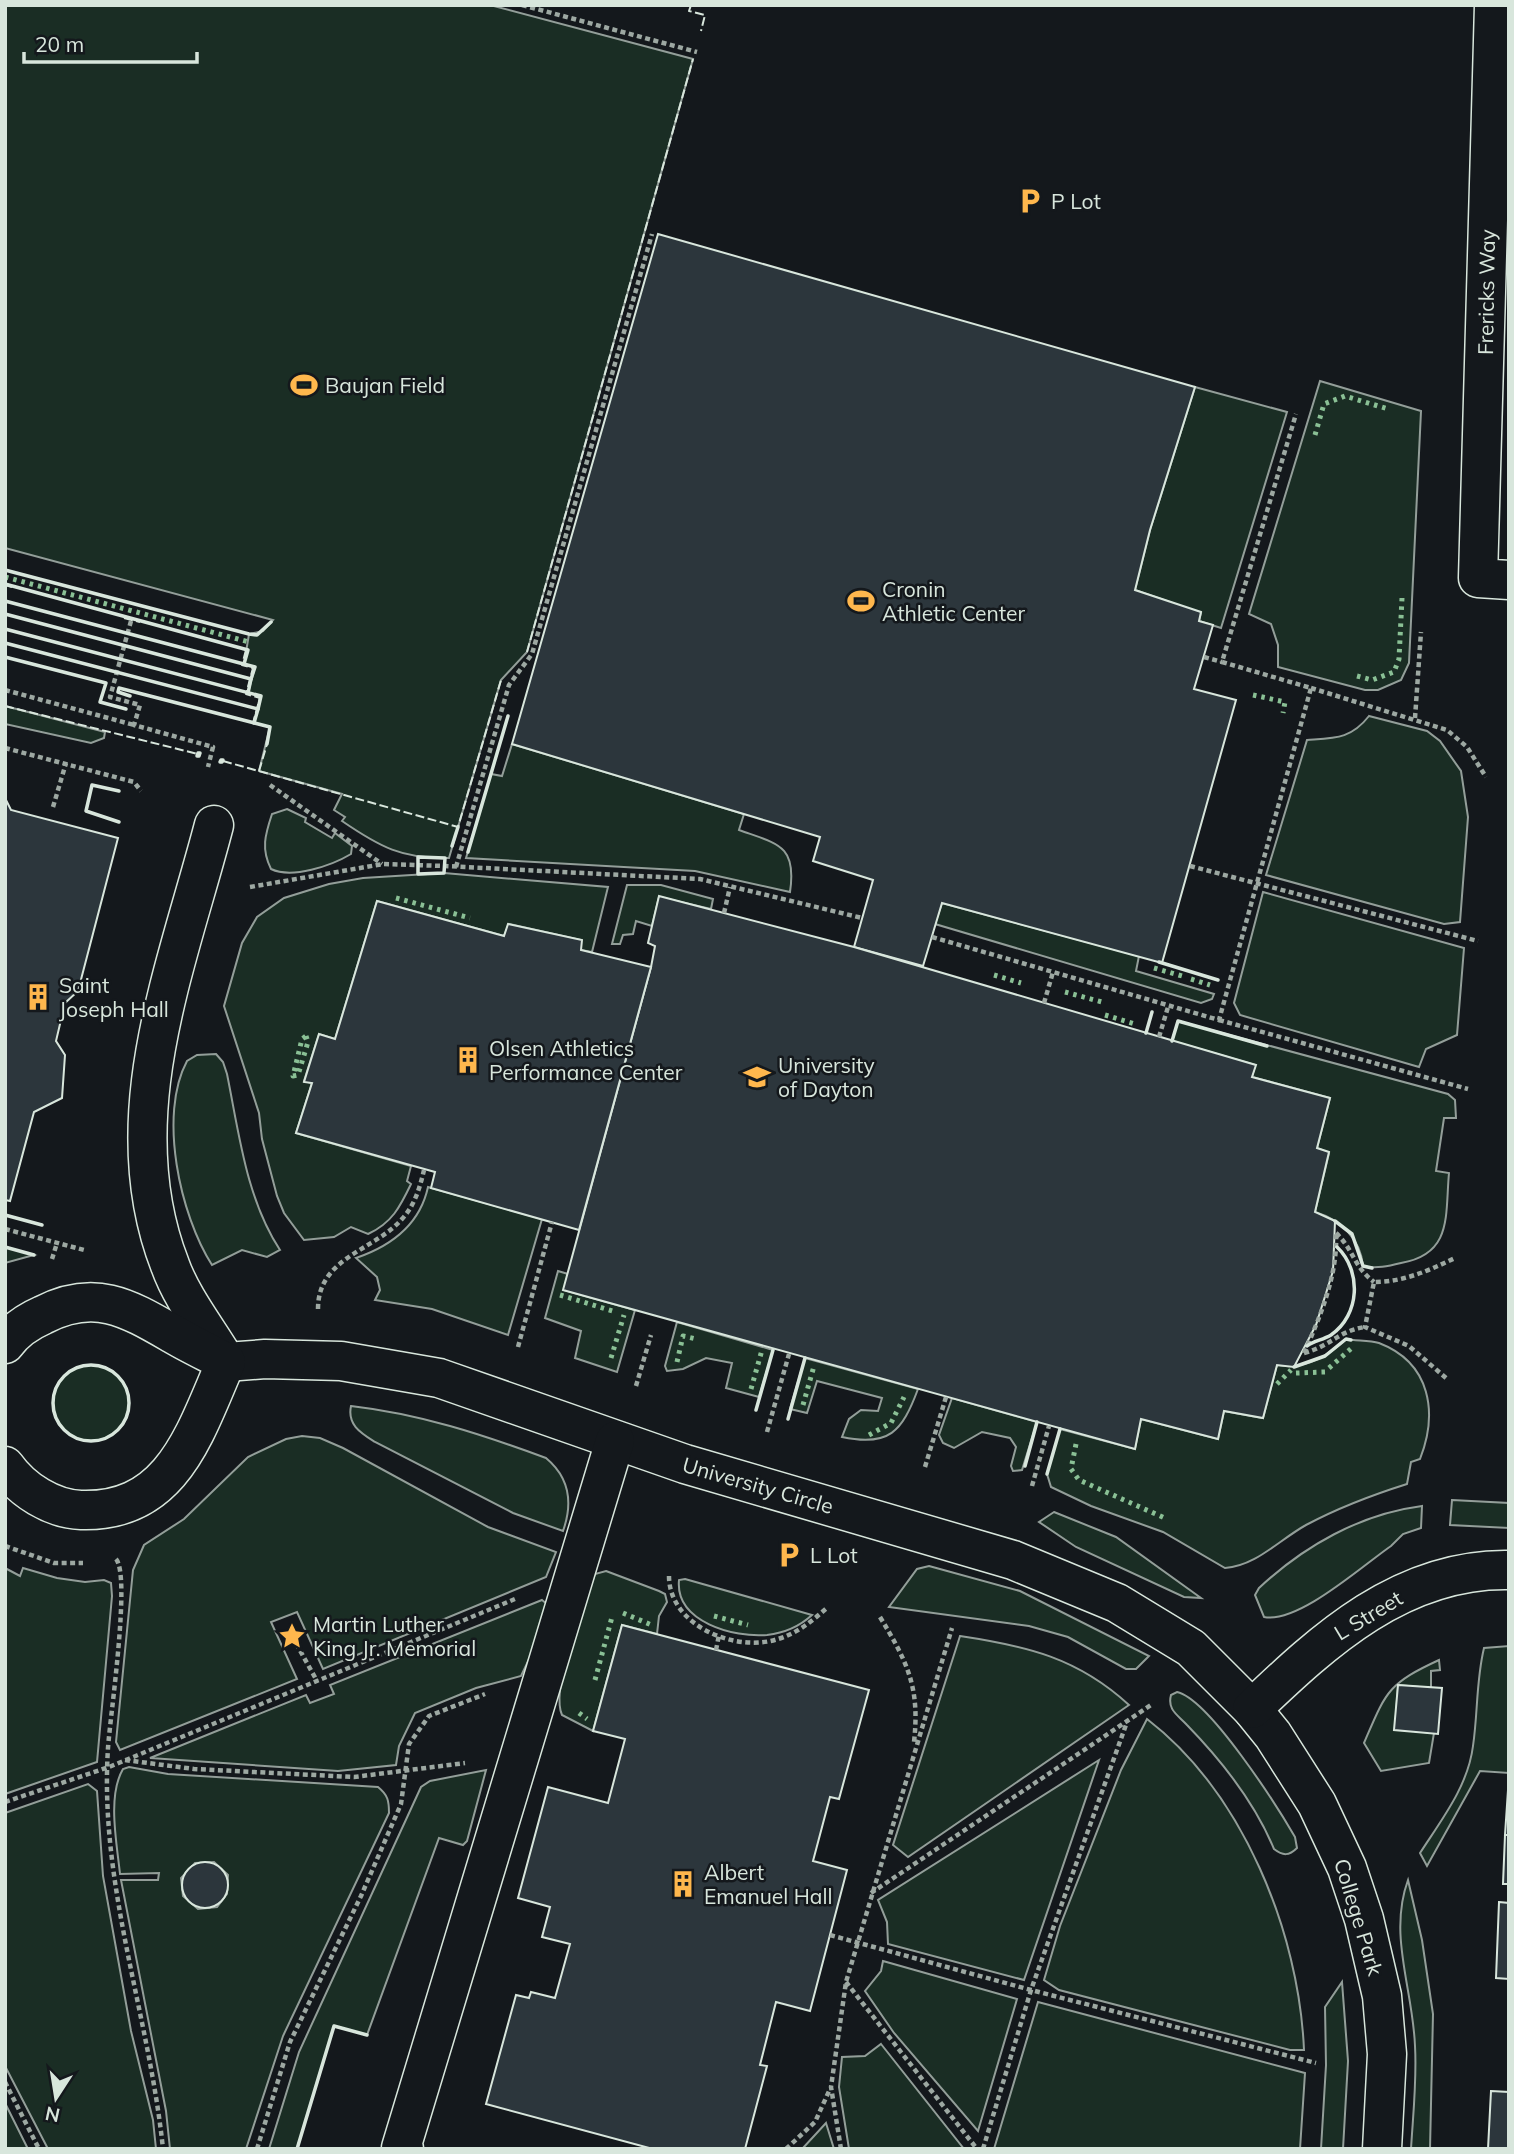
<svg xmlns="http://www.w3.org/2000/svg" width="1514" height="2154" font-family="Mulish,sans-serif">
<rect width="100%" height="100%" fill="#14181c"/>
<g fill="#1a2d24" stroke="#939e99" stroke-width="2" fill-rule="evenodd">
<path d="M5,5h485l203,54 -166,593 -26,28 -52,178c-47,1 -69,-11 -107,-37l3,-4 -11,-7 8,-16 -83,-23 11,-44 -16,-4 7,-27 -13,-3 7,-26 -11,-3 5,-30 14,-3 10,-11 -268,-72z"/>
<polygon points="1320,381 1421,411 1409,663 1401,680 1378,690 1365,690 1278,667 1278,645 1271,624 1249,614"/>
<polygon points="1195,387 1287,412 1221,628 1199,621 1201,613 1135,590 1150,530"/>
<polygon points="5,706 105,732 104,738 91,743 5,724"/>
<path d="M1369,716l58,15 13,10 21,30 7,46 -8,105 -16,2 -178,-49 41,-135c28,-2 44,-1 62,-24z"/>
<path d="M512,744l232,70 -5,16c39,14 58,15 51,62l-95,-21 -229,-13 25,-84 11,2z"/>
<path d="M287,809l19,9 -1,4 27,16 3,-5 17,13 -1,8c-20,12 -59,25 -80,15 -10,-20 -6,-34 1,-55z"/>
<path d="M444,873l164,14 -16,65 -11,-2v-10l-72,-16 -5,12 -127,-35 -42,138 -16,-5 -15,47 8,2 -16,50 115,33 -4,15 4,3c-11,23 -19,39 -43,50l-17,-7 -17,10 -30,3 -20,-27 -7,-17 -15,-57 -3,-26 -35,-107 18,-63 15,-26 27,-19 45,-14 34,-6z"/>
<polygon points="627,885 661,885 713,899 711,909 659,897 652,926 636,921 633,934 623,935 620,944 612,944"/>
<polygon points="1263,892 1464,948 1457,1035 1426,1049 1419,1067 1240,1015 1234,1003"/>
<polygon points="942,903 1139,956 1136,971 1214,994 1212,999 1201,1003 935,924"/>
<path d="M1178,1021l270,73 7,6 1,18h-12l-8,53 13,2c-4,42 4,81 -48,90 -12,3 -25,6 -38,3 -3,-28 -22,-46 -48,-54l14,-59 -12,-5 13,-50 -78,-21 3,-12 -83,-24z"/>
<path d="M216,1054l7,8 4,12c12,59 19,124 53,176l-13,7 -25,-7 -30,15c-32,-50 -54,-150 -25,-204l10,-6z"/>
<path d="M428,1187l114,32 -34,116 -76,-26 -57,-9 5,-10 -3,-13 -21,-19c35,-12 64,-34 72,-71z"/>
<polygon points="5,1247 34,1255 5,1263"/>
<polygon points="558,1271 568,1274 564,1290 635,1310 617,1372 575,1358 581,1331 545,1318"/>
<polygon points="677,1322 773,1350 759,1397 726,1388 732,1363 706,1358 683,1369 667,1371 665,1366"/>
<path d="M1346,1339c10,2 23,1 33,4 52,20 59,70 41,116l-9,3 -4,22c-35,11 -69,24 -101,41 -27,15 -50,41 -81,43l-62,-36 -72,-26 -40,-19 -4,-13 13,-45 75,20 6,-30 77,20 6,-28 39,7 14,-53c26,5 50,-8 69,-26z"/>
<path d="M805,1358l113,31c-16,43 -29,58 -76,48l7,-18 12,-9 17,1 4,-13 -65,-17 -10,32 -17,-4z"/>
<circle cx="91" cy="1403" r="38"/>
<polygon points="952,1398 1037,1422 1022,1470 1013,1471 1011,1466 1016,1447 1010,1438 982,1432 954,1448 943,1443 939,1435"/>
<path d="M351,1406c69,8 130,28 195,52 24,20 27,45 17,73l-50,-18 -138,-71c-14,-9 -28,-17 -24,-36z"/>
<polygon points="302,1436 320,1438 343,1448 488,1527 556,1552 546,1577 323,1669 297,1612 271,1622 297,1679 120,1750 116,1742 133,1570 144,1545 184,1519 248,1457 286,1439"/>
<polygon points="1452,1500 1509,1503 1509,1528 1450,1525"/>
<path d="M1422,1506l-1,22 -18,6 -12,12c-29,20 -93,78 -127,71l-9,-22 4,-7c45,-42 101,-74 163,-82z"/>
<polygon points="1054,1512 1116,1537 1201,1598 1184,1597 1076,1547 1039,1522"/>
<polygon points="929,1566 1020,1591 1149,1656 1136,1669 1126,1669 1068,1637 1029,1626 889,1607 917,1569"/>
<polygon points="5,1568 20,1576 23,1568 57,1578 85,1582 104,1580 111,1583 112,1596 97,1762 5,1794"/>
<path d="M606,1571l53,20 6,3 2,8 -8,14 -2,18 -35,-9 -29,106 -31,-16c-12,-27 22,-112 33,-141z"/>
<path d="M685,1579l127,36c-12,11 -28,18 -45,20 -33,3 -92,-13 -88,-55z"/>
<polygon points="542,1600 547,1604 533,1651 521,1676 476,1688 415,1713 399,1746 396,1765 338,1771 150,1758 306,1695 310,1703 334,1694 330,1685"/>
<path d="M960,1636c67,10 118,22 169,69l-221,152 -15,-12z"/>
<path d="M1509,1646v127l-29,-2 -53,95 -7,-13c22,-34 48,-67 53,-107 5,-34 3,-65 11,-98z"/>
<path d="M1439,1660l1,10 -9,1v17l-33,-3 -3,44 39,4 -5,30 -48,8 -17,-28c22,-51 23,-59 75,-83z"/>
<path d="M1177,1692c32,7 100,114 118,145l2,11c-8,8 -14,8 -23,1 -19,-46 -52,-88 -87,-124 -9,-10 -20,-15 -16,-30z"/>
<path d="M1147,1719c96,74 152,213 157,331h-14l-231,-60 -15,-10 16,-54 61,-156z"/>
<polygon points="1099,1760 1024,1980 888,1944 887,1922 878,1900"/>
<path d="M129,1767l39,7 210,13c10,8 11,14 11,26l-106,223 -37,113h-76l-4,-38 -45,-231h37l1,-7 -39,1c-3,-30 -13,-78 3,-105zM214,1862l14,13 -1,19 -10,13 -19,2 -15,-13 -2,-18 14,-15z"/>
<polygon points="486,1770 467,1841 463,1845 439,1838 367,2035 334,2026 297,2149 269,2149 299,2052 421,1787 430,1781"/>
<polygon points="88,1784 97,1791 103,1876 131,2031 153,2120 156,2149 48,2149 5,2066 5,1813"/>
<path d="M1408,1880l14,60 11,74 -3,135h-19c2,-34 6,-69 4,-103 -2,-57 -27,-111 -7,-166z"/>
<polygon points="883,1961 1017,1999 978,2131 894,2033 865,1991 881,1971"/>
<polygon points="1342,1982 1348,2061 1343,2149 1321,2149 1326,2065 1325,2007"/>
<polygon points="1038,2002 1305,2073 1300,2149 994,2149"/>
<polygon points="881,2044 964,2149 849,2149 839,2087 842,2057 865,2056"/>
<polygon points="5,2103 28,2149 5,2149"/>
<polygon points="826,2123 834,2149 802,2149"/>
</g>
<g fill="#2c363c" stroke="#d8e6dc" stroke-width="2">
<polygon points="658,234 1195,387 1150,530 1135,590 1201,612 1199,621 1213,625 1194,689 1236,700 1162,963 942,903 923,966 854,947 873,880 813,861 820,837 512,744"/>
<polygon points="5,798 11,810 118,838 78,991 65,1003 56,1041 65,1055 62,1098 34,1112 10,1201 5,1200"/>
<polygon points="659,896 854,947 1256,1065 1252,1077 1330,1098 1317,1148 1329,1152 1315,1212 1335,1221 1333,1271 1316,1325 1294,1367 1277,1365 1263,1418 1224,1411 1218,1439 1141,1419 1135,1449 563,1290 651,967 655,946 648,943"/>
<polygon points="377,901 504,936 508,924 582,940 581,950 651,967 579,1230 431,1188 435,1172 296,1133 312,1083 304,1082 319,1034 335,1039"/>
<polygon points="622,1625 869,1690 839,1799 830,1797 813,1861 847,1870 810,2011 776,2002 760,2065 767,2066 745,2149 653,2149 486,2104 516,1995 529,1998 531,1992 555,1998 570,1944 542,1937 550,1907 518,1898 548,1787 608,1803 625,1739 593,1731"/>
<polygon points="1398,1685 1442,1688 1438,1734 1394,1730"/>
<polygon points="1508,1790 1509,1790 1509,1835 1505,1835"/>
<polygon points="1505,1835 1509,1835 1509,1884 1503,1884"/>
<circle cx="205" cy="1885" r="23"/>
<polygon points="1499,1902 1509,1903 1509,1979 1496,1978"/>
<polygon points="1491,2091 1509,2092 1509,2149 1488,2149"/>
</g>
<g fill="none" stroke-linecap="round" stroke-linejoin="round">
<defs>
<g id="minor">
<polyline points="1494,5 1478,578 1509,580"/>
<path d="M214,825c-37,142 -101,294 -44,440 12,34 38,66 56,97l39,-3 76,2 98,17 246,86 328,96 104,43 74,45 61,61 21,26 44,69 30,64 17,51 18,77 5,58 -5,95"/>
<path d="M5,1344c10,-14 22,-22 38,-29 52,-27 85,-7 130,19 17,10 36,19 53,28 -31,70 -53,151 -145,148 -29,-1 -59,-20 -76,-44"/>
<path d="M1252,1709c72,-69 150,-141 257,-139"/>
<polyline points="404,2149 401,2148 615,1441"/>
</g>
</defs>
<use href="#minor" stroke="#d8e6dc" stroke-width="41"/>
<g stroke="#9da8a2" stroke-width="4.5" stroke-dasharray="5 3.5" stroke-linecap="butt">
<polyline points="522,5 697,52"/>
<polyline points="131,621 110,697 140,705 134,725 213,747 208,767"/>
<polyline points="1204,657 1222,662"/>
<polyline points="1311,688 1447,730 1467,747 1486,777"/>
<polyline points="5,690 134,725"/>
<polyline points="1415,718 1421,632"/>
<polyline points="5,748 134,782 141,791"/>
<polyline points="270,785 382,864"/>
<polyline points="53,807 66,763"/>
<polyline points="1190,866 1478,941"/>
<polyline points="456,867 509,685 532,654 652,234"/>
<polyline points="250,887 383,864 445,866 700,879 862,918"/>
<polyline points="724,913 730,887"/>
<polyline points="932,937 1219,1020 1311,688 1222,662 1296,414"/>
<polyline points="1044,1003 1053,972"/>
<polyline points="1219,1020 1468,1089"/>
<polyline points="1159,1037 1168,1007"/>
<polyline points="5,1229 84,1250"/>
<path d="M1336,1233c18,17 17,33 38,49"/>
<polyline points="52,1259 57,1243"/>
<path d="M318,1309c0,-52 56,-58 84,-90 13,-14 18,-32 22,-49"/>
<polyline points="518,1347 552,1222"/>
<path d="M1304,1353c17,-38 34,-79 32,-120"/>
<path d="M1304,1353c27,-7 34,-22 61,-26"/>
<path d="M1446,1378l-37,-32 -44,-19 9,-45c29,0 54,-11 81,-24"/>
<polyline points="636,1386 651,1335"/>
<polyline points="767,1432 789,1354"/>
<polyline points="925,1467 946,1397"/>
<polyline points="1032,1486 1049,1426"/>
<polyline points="5,1546 54,1563 83,1563"/>
<path d="M116,1559c15,17 -6,158 -8,189 -9,137 41,266 55,401"/>
<path d="M669,1576c0,50 67,77 109,63 20,-6 34,-18 50,-32"/>
<path d="M880,1617c28,46 40,71 34,125"/>
<polyline points="292,1636 317,1681"/>
<polyline points="716,1650 719,1635"/>
<polyline points="125,1760 194,1769 354,1777 465,1763"/>
<polyline points="5,1802 109,1767 515,1599"/>
<polyline points="871,1893 1151,1705"/>
<polyline points="830,1935 1031,1990 1316,2063"/>
<polyline points="846,1982 977,2149"/>
<polyline points="5,2082 39,2149"/>
<polyline points="257,2149 290,2042 361,1896 401,1804 409,1744 429,1716 485,1694"/>
<polyline points="786,2149 815,2122 830,2089"/>
<polyline points="841,2149 831,2087 846,1982 952,1628"/>
<polyline points="983,2149 1031,1990 1127,1722"/>
</g>
<use href="#minor" stroke="#14181c" stroke-width="38"/>
<g stroke="#8ac095" stroke-width="5" stroke-dasharray="3.5 5" stroke-linecap="butt">
<polyline points="1315,435 1324,404 1345,396 1388,409"/>
<polyline points="5,577 249,642"/>
<polyline points="1357,676 1372,680 1394,672 1399,659 1402,598"/>
<polyline points="1253,695 1285,702 1283,713"/>
<polyline points="396,898 470,918"/>
<polyline points="1154,968 1182,976"/>
<polyline points="994,975 1021,983"/>
<polyline points="1191,979 1210,985"/>
<polyline points="1065,992 1102,1002"/>
<polyline points="1105,1015 1135,1024"/>
<polygon points="306,1036 308,1042 298,1075 293,1076 302,1039"/>
<polyline points="560,1295 616,1312"/>
<polyline points="611,1358 624,1315"/>
<polyline points="677,1362 683,1336 696,1339"/>
<polyline points="1329,1368 1354,1346"/>
<polyline points="1296,1373 1325,1372"/>
<polyline points="1277,1384 1291,1370"/>
<polyline points="751,1389 762,1350"/>
<polyline points="803,1405 814,1366"/>
<polyline points="869,1435 891,1423 904,1397"/>
<polyline points="1076,1444 1071,1469 1079,1480 1167,1519"/>
<polyline points="623,1613 654,1626"/>
<polyline points="714,1616 748,1625"/>
<polyline points="595,1680 612,1617"/>
<polyline points="579,1713 587,1719"/>
</g>
<g stroke="#d8e6dc" stroke-width="2" stroke-dasharray="9 3.5" stroke-linecap="butt">
<polyline points="691,5 689,11 705,15 701,31"/>
<polyline points="5,585 12,587"/>
<polyline points="124,618 140,622"/>
<polyline points="246,650 242,665 253,668 246,694 260,698 253,723"/>
<polyline points="527,652 693,59"/>
<polyline points="5,706 198,754"/>
<polyline points="223,761 458,827 501,680"/>
<polyline points="259,771 267,744"/>
</g>
<g stroke="#d8e6dc" stroke-width="3.5">
<polyline points="5,570 249,634 257,635 271,622"/>
<polyline points="5,584 248,650 244,664"/>
<polyline points="5,601 255,667 251,679"/>
<polyline points="5,614 251,679 248,693"/>
<polyline points="5,629 261,696 258,709"/>
<polyline points="5,643 258,709 254,723"/>
<polyline points="5,657 106,683 100,702 126,709"/>
<polyline points="130,696 118,692 119,688 270,727 267,744"/>
<polygon points="200,753 199,756 197,756 198,753"/>
<polygon points="221,760 223,760 222,762 220,762"/>
<polyline points="119,822 86,811 92,785 119,791"/>
<polyline points="452,846 458,827"/>
<polyline points="468,852 508,716"/>
<polygon points="418,857 445,858 444,873 418,874"/>
<polyline points="1159,962 1218,980"/>
<polyline points="1146,1033 1152,1012"/>
<polyline points="1172,1041 1178,1021 1267,1046"/>
<polyline points="5,1215 42,1225"/>
<polyline points="1335,1221 1352,1234 1363,1266 1372,1268"/>
<polyline points="5,1247 34,1255"/>
<path d="M1307,1346c6,-5 16,-6 24,-11 29,-20 31,-64 6,-88"/>
<circle cx="91" cy="1403" r="38"/>
<polyline points="1294,1367 1325,1356 1346,1339 1351,1340"/>
<polyline points="756,1410 773,1350"/>
<polyline points="788,1419 805,1358"/>
<polyline points="1025,1466 1037,1422"/>
<polyline points="1047,1474 1060,1429"/>
<polyline points="297,2149 334,2026 367,2035"/>
</g>
</g>
<defs>
<symbol id="parking-bare" viewBox="-9 -9 18 18"><path d="M-3.5-5.5H1a3.5 3.5 0 0 1 0 7H-1V5.5H-3.5ZM-1-3.4V-.6H.8a1.4 1.4 0 0 0 0-2.8Z" fill="#ffb74d" stroke="#14181c" stroke-width="2.5" paint-order="stroke"/></symbol>
<symbol id="stadium-bare" viewBox="-9 -9 18 18"><path d="M0-5a6.5 5 0 1 0 0 10a6.5 5 0 1 0 0-10ZM-3.5-1.8h7v3.6h-7Z" fill="#ffb74d" stroke="#14181c" stroke-width="2.5" paint-order="stroke"/></symbol>
<symbol id="building-bare" viewBox="-9 -9 18 18"><path d="M-4-6H4V6H1V3H-1V6H-4ZM-2.5-4.3h1.7v1.8h-1.7ZM.8-4.3h1.7v1.8H.8ZM-2.5-1h1.7V.8h-1.7ZM.8-1h1.7V.8H.8Z" fill="#ffb74d" stroke="#14181c" stroke-width="2.5" paint-order="stroke"/></symbol>
<symbol id="university-bare" viewBox="-9 -9 18 18"><path d="M0-5L7-2L0 1L-7-2ZM-4 1L0 2.5L4 1V4Q0 6-4 4Z" fill="#ffb74d" stroke="#14181c" stroke-width="2.5" paint-order="stroke"/></symbol>
<symbol id="sight-bare" viewBox="-9 -9 18 18"><path d="M0-6L1.8-2.2L6-1.7L2.9 1.2L3.7 5.4L0 3.3L-3.7 5.4L-2.9 1.2L-6-1.7L-1.8-2.2Z" fill="#ffb74d" stroke="#14181c" stroke-width="2.5" paint-order="stroke"/></symbol>
</defs>
<g fill-rule="evenodd">
<use href="#parking-bare" x="1011" y="182" width="38" height="38"/>
<use href="#stadium-bare" x="285" y="366" width="38" height="38"/>
<use href="#stadium-bare" x="842" y="582" width="38" height="38"/>
<use href="#building-bare" x="19" y="978" width="38" height="38"/>
<use href="#building-bare" x="449" y="1041" width="38" height="38"/>
<use href="#university-bare" x="738" y="1058" width="38" height="38"/>
<use href="#parking-bare" x="770" y="1536" width="38" height="38"/>
<use href="#sight-bare" x="273" y="1617" width="38" height="38"/>
<use href="#building-bare" x="664" y="1865" width="38" height="38"/>
</g>
<g text-anchor="middle" dominant-baseline="central" stroke-width="5" stroke-linejoin="round" paint-order="stroke">
<g font-size="21" fill="#d8e6dc" stroke="#14181c" text-anchor="start">
<text x="1051" y="201">P Lot</text>
<text x="325" y="385">Baujan Field</text>
<text x="882" y="589">Cronin<tspan x="882" dy="24">Athletic Center</tspan></text>
<text x="59" y="985">Saint<tspan x="59" dy="24">Joseph Hall</tspan></text>
<text x="489" y="1048">Olsen Athletics<tspan x="489" dy="24">Performance Center</tspan></text>
<text x="778" y="1065">University<tspan x="778" dy="24">of Dayton</tspan></text>
<text x="810" y="1555">L Lot</text>
<text x="313" y="1624">Martin Luther<tspan x="313" dy="24">King Jr. Memorial</tspan></text>
<text x="704" y="1872">Albert<tspan x="704" dy="24">Emanuel Hall</tspan></text>
</g>
<g font-size="21" fill="#d8e6dc" stroke="#14181c">
<text transform="translate(1486 292) rotate(-89)">Frericks Way</text>
<text transform="translate(758 1485) rotate(16)">University Circle</text>
<text transform="translate(1368 1615) rotate(-31)">L Street</text>
<text transform="translate(1359 1917) rotate(73)">College Park</text>
</g>
</g>
<rect width="1514" height="2154" fill="none" stroke="#d8e6dc" stroke-width="14"/>
<g transform="translate(56 2098) rotate(192)" stroke="#14181c" stroke-width="5" paint-order="stroke">
<path d="M0-5L12 26L0 18L-12 26Z" fill="#d8e6dc"/>
<text y="-10" font-size="19" font-weight="bold" text-anchor="middle" fill="#d8e6dc">N</text>
</g>
<path d="M24 52v10h173v-10" fill="none" stroke="#d8e6dc" stroke-width="3.5"/>
<text x="35" y="52" font-size="21" fill="#d8e6dc" stroke="#14181c" stroke-width="5" paint-order="stroke">20 m</text>
</svg>
